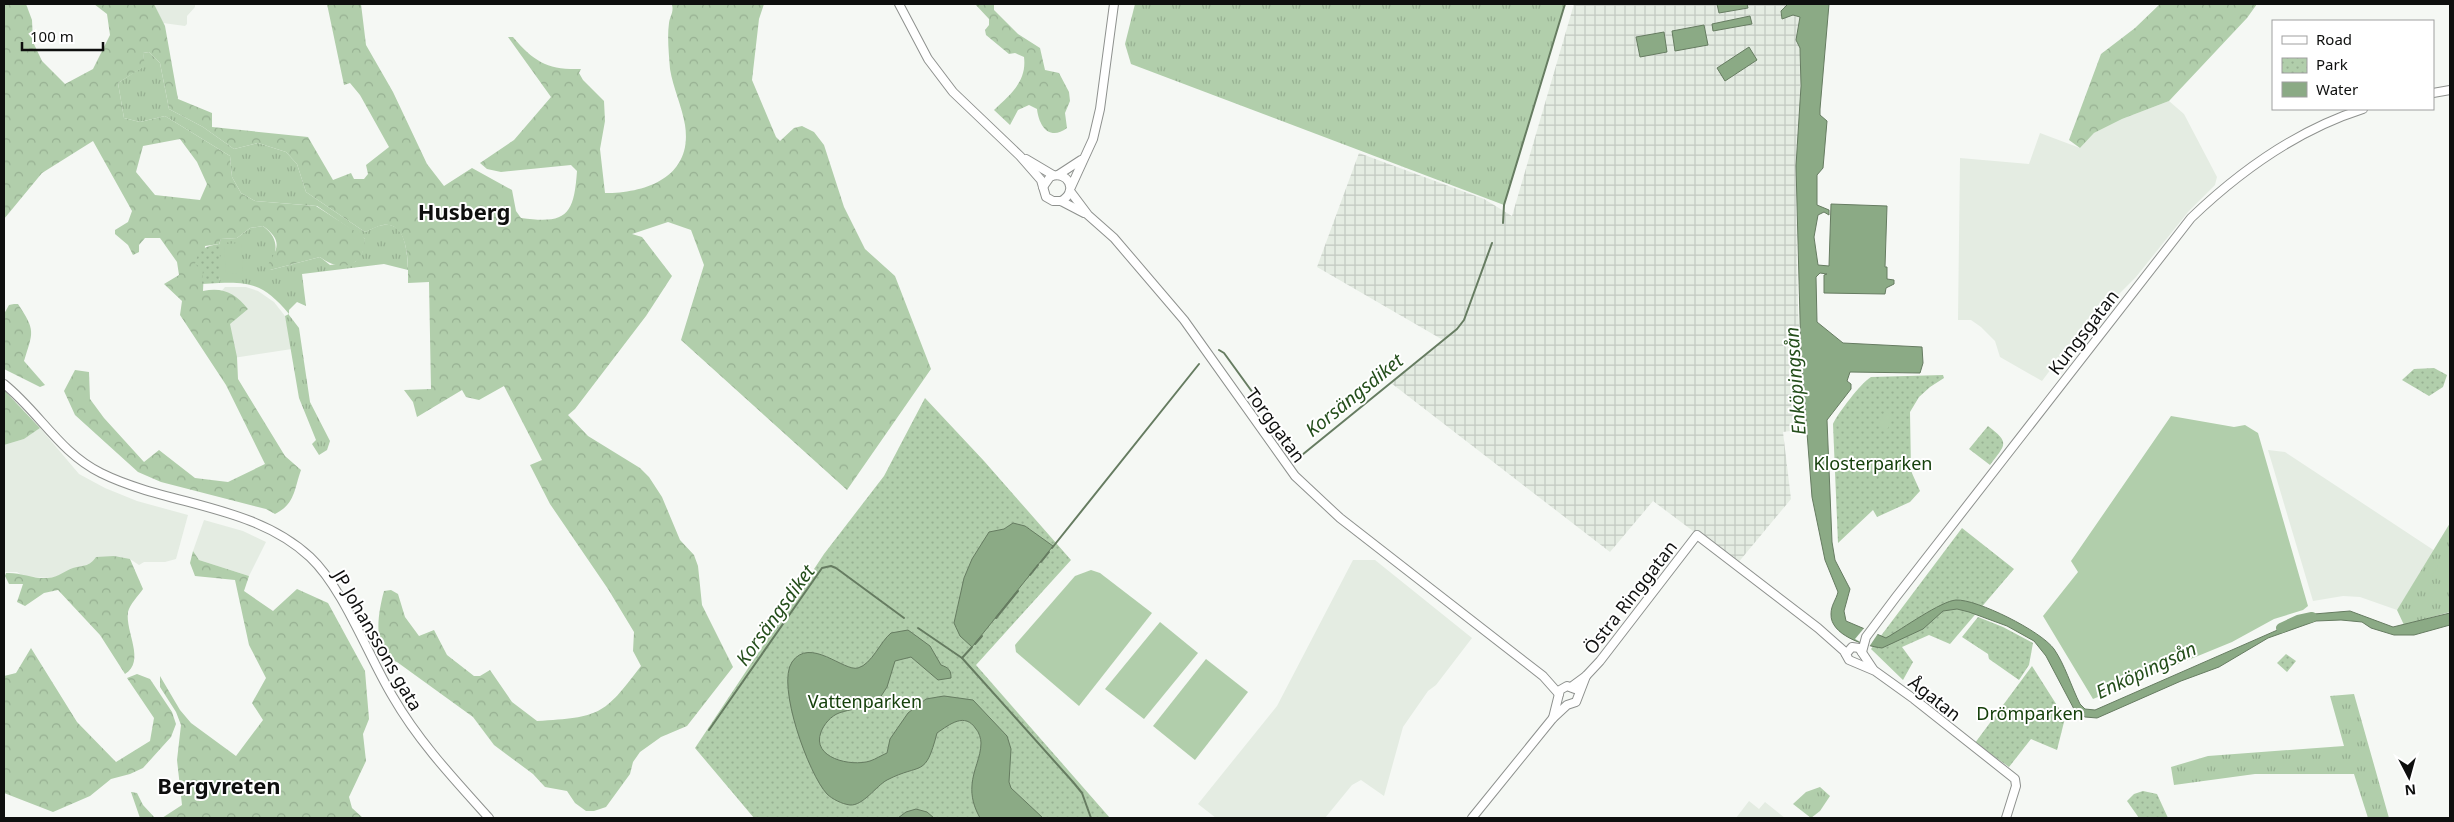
<svg xmlns="http://www.w3.org/2000/svg" width="2454" height="822" font-family="'Noto Sans',sans-serif">
<defs>
<pattern id="industrial-grid" width="8" height="8" patternUnits="userSpaceOnUse" patternTransform="scale(1.25)"><rect width="8" height="8" fill="#e4ece2"/><path d="M0 4h8M4 0v8" fill="none" stroke="#c2c9c1"/></pattern>
<pattern id="grass-tufts" width="24" height="20" patternUnits="userSpaceOnUse" patternTransform="scale(1.25)"><rect width="24" height="20" fill="#b1ceab"/><path d="M3 7l-1-3M5 7V3M7 7l1-3M15 17l-1-3M17 17v-4M19 17l1-3" fill="none" stroke="#97b092"/></pattern>
<pattern id="forest-crowns" width="20" height="18" patternUnits="userSpaceOnUse" patternTransform="scale(1.25)"><rect width="20" height="18" fill="#b1ceab"/><path d="M2 6a3 3 0 1 1 6 0M12 15a3 3 0 1 1 6 0" fill="none" stroke="#97b092"/></pattern>
<pattern id="park-dots" width="8" height="8" patternUnits="userSpaceOnUse" patternTransform="scale(1.25)"><rect width="8" height="8" fill="#b1ceab"/><path d="M2 2h.1M6 6h.1" fill="none" stroke="#97b092" stroke-width="1.8" stroke-linecap="round"/></pattern>
</defs>
<rect width="100%" height="100%" fill="#f5f8f4"/>
<g fill="#e4ece2">
<polygon points="154,4 195,4 195,7 187,16 187,24 185,26 163,23"/>
<polygon points="2169,101 2184,114 2217,177 2215,185 2188,212 2136,277 2114,299 2109,303 2099,305 2042,381 2000,357 1995,341 1981,327 1971,320 1958,320 1960,158 2029,164 2040,133 2080,148 2094,133 2122,119"/>
<polygon points="225,287 246,287 258,291 274,302 285,316 292,349 233,358 219,294"/>
<polygon points="40,428 79,474 105,488 137,501 188,515 176,559 165,562 144,562 139,565 130,559 92,563 82,568 74,568 61,576 49,578 23,576 17,572 4,572 4,445 24,439"/>
<polygon points="2268,450 2285,452 2435,551 2397,610 2360,597 2343,596 2313,601"/>
<polygon points="204,520 243,531 266,542 249,576 199,560 196,557 193,551"/>
<polygon points="1353,560 1375,560 1472,638 1436,685 1428,691 1403,727 1384,796 1361,780 1352,785 1325,818 1216,818 1198,804 1277,706"/>
<polygon points="1749,801 1759,809 1765,802 1785,818 1736,818"/>
</g>
<polygon fill="url(#industrial-grid)" points="1574,4 1788,4 1781,11 1800,17 1800,112 1796,166 1798,311 1806,429 1783,432 1791,499 1737,564 1653,501 1610,552 1391,383 1443,340 1317,267 1359,153 1484,199 1512,216"/>
<g fill="url(#grass-tufts)">
<polygon points="1135,4 1565,4 1504,205 1131,64 1125,44"/>
<path d="M149,52l11,11 9,46 34,18 31,22 24,-6 28,9 11,12 9,28 59,40c5,-2 13,-7 19,-7 23,-3 23,30 24,45l-24,-6 -82,10 4,32 -9,-4 -8,8v5l10,13 11,74 20,39 -3,9 -8,5 -7,-11 4,-4 -17,-42 -14,-82 4,-2c-22,-26 -35,-33 -70,-31 2,-13 -4,-33 2,-44l16,-1 13,-10 13,-2c17,13 14,25 7,44l50,-13 10,8 25,-3 7,-9 3,-14 -48,-33 -62,-5 -14,-8 -9,-16 -2,-21 -65,-40 -25,6 -16,-4 -6,-35 26,-17 -1,-13z"/>
<polygon points="2450,523 2450,612 2404,625 2397,610"/>
<polygon points="2354,694 2389,818 2368,818 2354,774 2255,774 2174,785 2171,767 2208,756 2344,746 2330,696"/>
<polygon points="1820,787 1830,796 1820,811 1811,818 1793,804 1806,792"/>
</g>
<g fill="url(#forest-crowns)" fill-rule="evenodd">
<path d="M4,4h22l6,16 1,22 9,19 23,23 28,-15 17,-34 -3,-21 -13,-10h60l11,22 13,73 34,14v14l96,10 25,43 18,-7 3,6h10l4,-5 -2,-9 23,-18 -29,-52 -10,-12 -6,2 -17,-81h34l5,41 27,47 34,72 17,22 28,-18 40,22 4,21 5,7c45,6 53,-2 56,-47l-6,-6 -70,7 -14,-3 -7,-6 34,-23 37,-43 -43,-60h5c21,25 35,33 68,32l-2,4 4,7 21,21 1,20 -5,28 5,44c43,0 88,-17 80,-68 -3,-19 -12,-37 -15,-56 -1,-14 -3,-32 -1,-46 1,-7 5,-11 3,-18l-4,-1h96l-5,15 -7,61 24,57 4,4 14,-13 8,-2 12,6 10,13 20,62 21,42 30,27 36,93 -84,121 -166,-150 23,-75 -13,-35 -23,-8 -36,12 10,3 30,39 -26,40 -71,93 -7,6 20,21 52,32 9,9 13,20 18,43 14,15 4,11 4,39 31,62 -46,59 -26,11 -21,15 -7,10 -3,12 -24,33 -12,4h-8l-11,-8 -8,-12 -22,-4 -12,-13 -39,-29 -21,-28 -76,-55c-26,-10 -19,-49 -13,-71l7,-1 7,4 7,23 14,19 15,-6 13,25 27,21h6l10,-6 22,32 25,19c63,-4 66,-5 104,-55l-8,-15 1,-19 -26,-43 -58,-85 -20,-39 12,-5 -38,-74 -25,14 -13,-3 -4,-7 -45,27 -4,-15 -9,-12 27,-1 -2,-107 -21,1c0,-16 2,-62 -25,-58 -6,1 -13,5 -18,7l-59,-40 -9,-28 -11,-12 -28,-9 -24,6 -31,-22 -34,-18 -9,-46 -11,-11 -6,1 2,13 -27,17 6,35 16,4 25,-6 65,40 2,21 9,16 14,8 61,5 45,29 4,4c0,28 -25,34 -45,18l-50,13 -3,-4c12,-18 15,-26 -4,-40l-13,2 -13,10 -16,1 -2,5 -14,2 -2,45c20,-4 32,2 45,18l-18,15 7,33 1,22 47,77 16,14c-7,20 -6,34 -26,44l-9,-5 -105,-27 -23,-10 -63,-57 -11,-24 11,-21 14,2 1,27 14,19 40,44 15,-12 36,28 33,4 37,-18 -39,-79 -46,-70 2,-14 -18,-17 15,-9 -2,-13 -17,-24h-15l-6,7v7l-6,3 -5,-10 -13,-11v-4l13,-8 4,-11 -39,-70 -51,32 -38,46zM180,139l17,23 10,22 -7,16 -45,-5 -19,-23 7,-26z"/>
<path d="M975,4h19v6l24,24 22,14 5,22 14,3 10,19 1,9 -5,12 2,15c-17,13 -28,-1 -30,-19l-8,-4 -11,5 -8,15 -16,-15c17,-16 33,-29 30,-53l-9,-4 -6,1 -23,-19 -1,-5 4,-5v-6z"/>
<polygon points="2160,4 2257,4 2247,18 2169,101 2122,119 2094,133 2080,148 2069,140 2101,54 2135,28"/>
<path d="M14,304h4c18,27 15,28 6,57l21,24 -5,2 -36,-18v-55l5,-9z"/>
<polygon points="4,390 40,428 24,439 4,445"/>
<polygon points="193,551 199,560 249,576 244,591 273,611 297,589 328,603 365,671 369,719 363,734 366,761 349,797 352,808 363,818 162,818 182,805 177,760 181,725 176,712 160,687 160,676 180,710 191,723 236,756 263,720 252,703 266,678 249,645 235,580 195,576 190,563"/>
<path d="M114,556l16,3 13,30c-5,7 -13,15 -15,23 -3,20 18,49 -3,62l-25,-39 -42,-45 -14,3 -19,13 -8,-4 6,-18h-14l-4,-8 1,-3c14,-1 27,6 42,5 11,-1 16,-7 25,-10 11,-3 16,-1 23,-11z"/>
<polygon points="31,648 77,722 116,762 150,741 154,718 127,678 137,674 150,679 172,712 176,724 171,737 143,768 130,774 111,779 90,796 53,812 4,793 4,676 16,673"/>
<polygon points="131,792 137,793 143,805 155,818 140,818"/>
</g>
<g fill="url(#park-dots)">
<path d="M219,244l2,26 -2,13 -17,1 1,-16 -8,-4c3,-14 9,-18 24,-20z"/>
<polygon points="2434,368 2447,375 2443,387 2429,396 2402,380 2414,369"/>
<path d="M1943,375l1,3 -14,9 -11,10 -9,15 1,59 9,20 -10,11 -33,15 -4,-7 -35,33 -5,-119c5,-11 28,-41 38,-47z"/>
<polygon points="925,398 984,461 1071,560 976,665 1110,818 754,818 695,748 824,554 884,476"/>
<path d="M1988,426c22,17 18,18 2,39l-21,-16z"/>
<polygon points="1962,528 2014,569 1950,644 1929,635 1902,647 1913,662 1903,680 1871,649"/>
<polygon points="1978,617 2003,627 2033,643 2029,665 2019,680 1989,659 1988,654 1962,637"/>
<polygon points="2286,654 2296,661 2287,672 2277,663"/>
<polygon points="2032,666 2065,718 2057,750 2031,739 2009,767 1975,743"/>
<polygon points="2143,791 2157,794 2168,818 2139,818 2127,801 2134,794"/>
</g>
<g fill="#b1ceab">
<polygon points="241,243 243,273 226,274 224,244"/>
<polygon points="1885,411 1894,416 1887,430 1878,426"/>
<polygon points="2171,416 2234,427 2245,425 2258,433 2308,606 2303,610 2274,619 2232,642 2093,699 2043,616 2078,572 2071,561"/>
<polygon points="2450,547 2450,587 2432,575"/>
<polygon points="1091,570 1100,573 1152,613 1079,706 1016,652 1015,645 1075,576"/>
<polygon points="1160,622 1198,653 1144,719 1105,689"/>
<polygon points="1206,659 1248,692 1195,760 1153,726"/>
</g>
<g fill="#8baa85" stroke="#667c61">
<polygon points="1717,4 1747,4 1748,8 1719,13"/>
<path d="M1788,4h41l-9,105v6l7,6 -4,47 -6,7v30l12,5v5l-5,-3 -6,3 -4,22 4,28 11,1 2,-62 56,2 -2,61h2v12l7,1v4l-8,4 -1,6 -61,-1v-18l3,-1 -7,-1 -4,4 1,45 26,21 79,4 1,16 -3,10 -70,-1 -3,9 4,3v5l-24,31 5,122 3,18 15,29 -6,22 2,10 40,17c16,-9 55,-37 70,-38 21,-1 85,31 98,49 11,16 17,37 26,55l5,5 10,1 219,-96 36,-3 43,16 57,-14v12l-36,10h-20l-23,-7 -9,-6 -21,-2 -25,1 -48,17 -49,29 -38,14 -84,37 -12,-1 -10,-6 -29,-55 -12,-15 -27,-15 -38,-14 -12,-3 -14,2 -20,18 -41,19c-17,-2 -52,-13 -51,-34 0,-9 5,-14 7,-22l-13,-32 -13,-63 -11,-141 -5,-190 5,-80 -1,-38 -4,-8 4,-23 -7,-2 -11,4 -1,-8z"/>
<polygon points="1750,16 1752,24 1713,31 1712,24"/>
<polygon points="1704,25 1708,45 1675,51 1672,31"/>
<polygon points="1664,32 1667,52 1640,57 1636,37"/>
<polygon points="1749,47 1757,60 1725,81 1717,68"/>
<polygon points="1013,523 1025,526 1053,546 972,647 960,636 954,623 964,578 972,559 989,532 1004,529"/>
<path d="M908,630l22,16 11,19c8,3 10,5 10,13l-13,2 -27,-23 -16,4 -8,26 -13,20c-11,1 -24,2 -35,6 -8,3 -15,11 -18,19 -10,26 30,35 49,29 6,-2 12,-6 17,-8l3,-14 18,-26 18,-14 18,-3 29,4 34,36 4,13 -2,33 2,6 32,30h-63c-6,-11 -9,-21 -8,-33 1,-15 9,-28 9,-42 0,-4 -2,-11 -5,-14 -11,-17 -26,-5 -39,4 -12,46 -15,29 -50,47 -11,6 -24,26 -37,25 -8,-1 -18,-6 -23,-11 -18,-19 -51,-109 -35,-132 18,-26 52,10 66,6 14,-4 22,-26 33,-35z"/>
<polygon points="916,809 927,812 934,818 898,818 906,812"/>
</g>
<polygon fill="#f5f8f4" points="1865,627 1879,632 1869,647 1855,639"/>
<g fill="none" stroke-linecap="round" stroke-linejoin="round">
<g stroke="#667c61" stroke-width="2">
<polyline points="1503,223 1504,205 1565,4"/>
<polyline points="1219,350 1224,353 1298,455 1302,455 1457,329 1464,320 1492,243"/>
<polyline points="1052,548 1199,364"/>
<polyline points="1041,562 1049,552"/>
<polyline points="1030,575 1038,565"/>
<polyline points="996,618 1018,591"/>
<polyline points="918,628 962,658 1073,782 1082,793 1091,818"/>
<polyline points="975,644 982,636"/>
<polyline points="962,658 972,647"/>
<polyline points="709,730 822,568 831,566 836,568 904,618"/>
</g>
<polyline stroke="#8baa85" stroke-width="10" points="2281,628 2298,620 2312,617"/>
<defs>
<g id="minor">
<polyline points="899,4 928,59 953,92 1020,156 1041,180 1046,197 1053,201 1061,201 1084,213"/>
<polyline points="2433,93 2450,90"/>
<polyline points="1026,159 1053,175"/>
<polyline points="1058,175 1081,160"/>
<path d="M1043,187l7,-10c18,-8 29,15 11,24"/>
<polyline points="1071,187 1093,139 1100,109 1114,4"/>
<polyline points="1070,191 1088,215 1114,238 1184,320 1295,476 1340,518 1543,676 1559,694"/>
<path d="M4,384c35,28 56,69 97,89 67,33 152,31 209,84 34,32 58,99 83,140 26,45 61,82 96,121"/>
<path d="M1862,652l4,-15 30,-40 295,-379c49,-47 106,-88 172,-109"/>
<polyline points="1846,654 1852,647 1859,648 1873,669"/>
<polyline points="1571,687 1586,676 1600,661 1697,535 1818,628 1844,651 1849,660 1875,671 1914,699 2015,779 2016,786 2006,818"/>
<polyline points="1553,718 1560,690 1567,686 1575,689"/>
<polyline points="1472,818 1553,718 1567,705 1576,702 1586,676"/>
</g>
</defs>
<use href="#minor" stroke="#8e918e" stroke-width="10"/>
<use href="#minor" stroke="#fff" stroke-width="8"/>
</g>
<g text-anchor="middle" dominant-baseline="central" stroke-width="4" stroke-linejoin="round" paint-order="stroke">
<g font-size="18" fill="#0e0f0e" stroke="#fff">
<text transform="translate(2083 332) rotate(-52)">Kungsgatan</text>
<text transform="translate(1276 425) rotate(54)">Torggatan</text>
<text transform="translate(1630 597) rotate(-52)">Östra Ringgatan</text>
<text transform="translate(378 640) rotate(60)">JP Johanssons gata</text>
<text transform="translate(1935 698) rotate(38)">Ågatan</text>
</g>
<g font-size="18" fill="#15400b" stroke="#fff">
<text x="1873" y="463">Klosterparken</text>
<text x="865" y="701">Vattenparken</text>
<text x="2030" y="713">Drömparken</text>
</g>
<g font-size="19" font-style="italic" fill="#244e1b" stroke="#fff">
<text transform="translate(1795 381) rotate(-94)">Enköpingsån</text>
<text transform="translate(1354 395) rotate(-39)">Korsängsdiket</text>
<text transform="translate(775 615) rotate(-54)">Korsängsdiket</text>
<text transform="translate(2146 670) rotate(-25)">Enköpingsån</text>
</g>
<g font-size="22" font-weight="bold" fill="#0e0f0e" stroke="#fff">
<text x="464" y="211">Husberg</text>
<text x="219" y="785">Bergvreten</text>
</g>
</g>
<rect width="2454" height="822" fill="none" stroke="#0e0f0e" stroke-width="10"/>
<rect x="2272" y="20" width="162" height="90" fill="#ffffff" stroke="#9f9f9f"/>
<rect x="2282" y="36" width="25" height="8" fill="#ffffff" stroke="#9f9f9f"/>
<text x="2316" y="45" font-size="15" fill="#0e0f0e">Road</text>
<rect x="2282" y="58" width="25" height="15" fill="url(#park-dots)" stroke="#9f9f9f"/>
<text x="2316" y="70" font-size="15" fill="#0e0f0e">Park</text>
<rect x="2282" y="82" width="25" height="15" fill="#8baa85" stroke="#9f9f9f"/>
<text x="2316" y="95" font-size="15" fill="#0e0f0e">Water</text>
<g transform="translate(2409 777) rotate(174)" stroke="#ffffff" stroke-width="4" paint-order="stroke">
<path d="M0-4L9 19L0 12L-9 19Z" fill="#0e0f0e"/>
<text y="-8" font-size="14" font-weight="bold" text-anchor="middle" fill="#0e0f0e">N</text>
</g>
<path d="M22 42v8h81v-8" fill="none" stroke="#0e0f0e" stroke-width="2.5"/>
<text x="30" y="42" font-size="15" fill="#0e0f0e" stroke="#ffffff" stroke-width="4" paint-order="stroke">100 m</text>
</svg>
